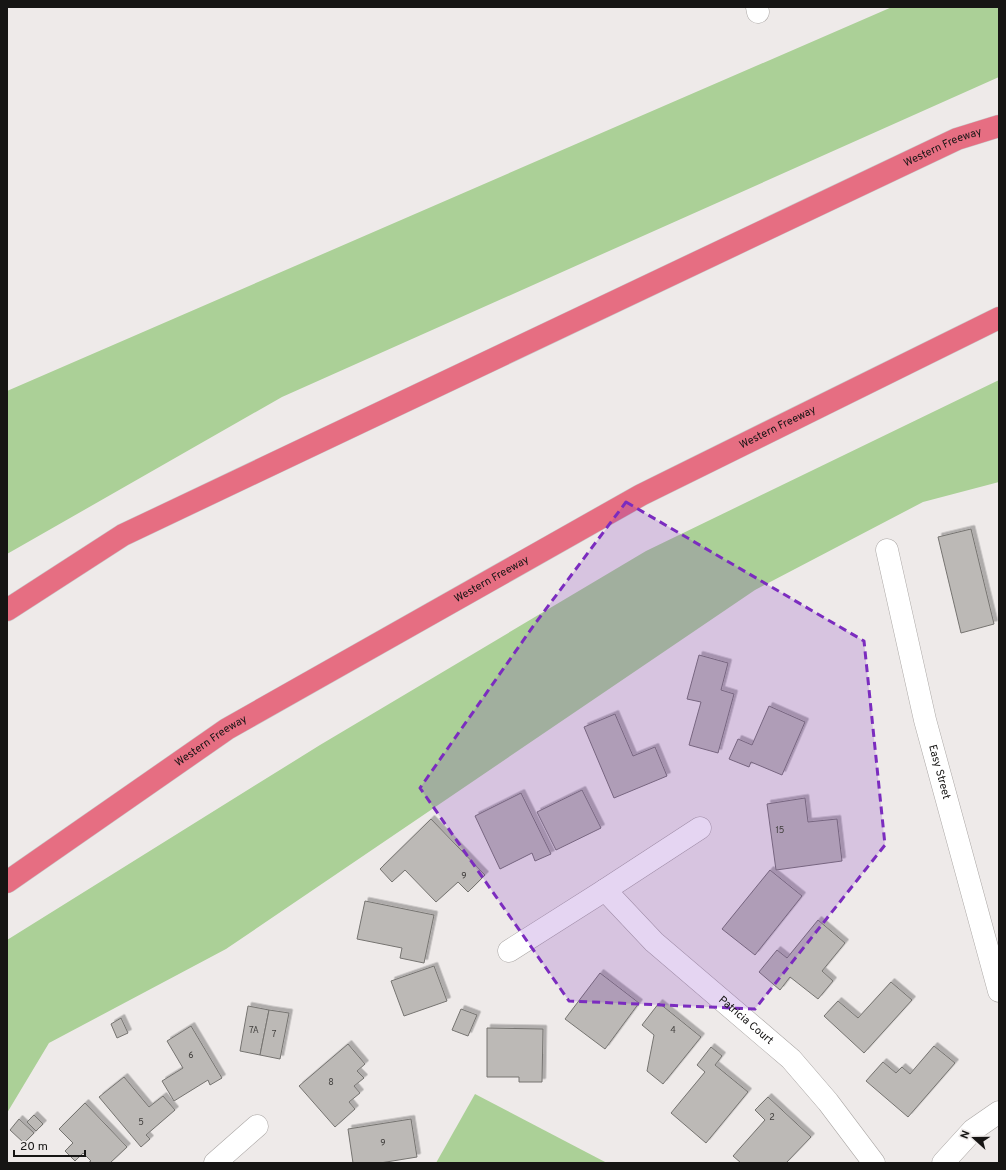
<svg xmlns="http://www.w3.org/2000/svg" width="1006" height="1170" font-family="Overpass,sans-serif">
<defs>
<filter id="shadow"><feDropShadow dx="3.5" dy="-3.5" stdDeviation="0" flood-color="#0004"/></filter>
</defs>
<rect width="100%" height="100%" fill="#eeeae9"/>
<g fill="#abd097">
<polygon points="892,7 999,7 999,77 282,397 7,554 7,391"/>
<polygon points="999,380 999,482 923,502 755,590 226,949 49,1043 7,1113 7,940 320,745 646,551"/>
<polygon points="475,1094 607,1163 436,1163"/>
</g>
<g fill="#bcb9b6" stroke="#767471" filter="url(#shadow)">
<polygon points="971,529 994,624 961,633 938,537"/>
<polygon points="699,655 728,663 721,690 734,694 718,753 689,745 701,702 687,699"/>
<polygon points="769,706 805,722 782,775 751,762 749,767 729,759 738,739 752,745"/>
<polygon points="615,714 633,756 655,747 667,776 614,798 584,727"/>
<polygon points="582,790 601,828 556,850 537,812"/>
<polygon points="521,793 551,854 535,861 532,853 500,869 475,816"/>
<polygon points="805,798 808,822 837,819 842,861 776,870 767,804"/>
<polygon points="431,819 485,875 468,892 458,882 436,902 405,870 392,882 380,869"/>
<polygon points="770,870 802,896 755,955 722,929"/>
<polygon points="365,901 434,915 424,963 400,958 402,948 357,939"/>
<polygon points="818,920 845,943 822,971 833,981 818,999 790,977 780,990 759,972 777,950 787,958"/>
<polygon points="434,966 447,1001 404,1016 391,981"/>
<polygon points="600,973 639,1003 605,1049 565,1019"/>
<polygon points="891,982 912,1000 864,1053 824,1016 838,1001 858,1018"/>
<polygon points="659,1003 701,1037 663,1084 647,1071 654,1035 642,1025"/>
<polygon points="248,1006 269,1010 260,1055 240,1051"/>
<polygon points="461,1009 477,1015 468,1036 452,1030"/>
<polygon points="269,1010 289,1013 280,1059 260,1055"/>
<polygon points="121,1018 128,1033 117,1038 111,1024"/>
<polygon points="191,1026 222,1078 210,1085 208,1080 174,1101 162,1081 183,1068 167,1041"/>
<polygon points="487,1028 543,1029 542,1082 519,1082 519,1077 487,1077"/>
<polygon points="348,1044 365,1064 357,1071 364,1078 354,1086 360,1093 349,1102 355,1109 335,1127 299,1086"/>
<polygon points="934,1046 955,1063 908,1117 866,1081 883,1062 896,1073 902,1067 910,1074"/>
<polygon points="711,1047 722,1056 715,1065 748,1092 706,1143 671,1113 705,1072 697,1065"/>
<polygon points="124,1077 149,1107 163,1096 175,1110 146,1135 150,1139 141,1147 99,1097"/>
<polygon points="768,1097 811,1137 786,1163 741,1163 733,1156 765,1120 755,1110"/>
<polygon points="85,1103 127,1147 110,1163 88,1163 91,1161 83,1153 75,1161 65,1151 73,1143 59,1129"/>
<polygon points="34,1115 43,1124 36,1131 27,1122"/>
<polygon points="19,1119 34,1133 24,1143 10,1130"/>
<polygon points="411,1119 417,1157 380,1163 353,1163 348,1129"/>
</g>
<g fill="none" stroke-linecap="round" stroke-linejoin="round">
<defs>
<g id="minor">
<polyline points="757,7 758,12"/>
<path id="s1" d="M887,550l38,170 74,271"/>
<polyline points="605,890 700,828"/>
<path id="s2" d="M509,951l96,-61 49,52 137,117 37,43 46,61"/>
<polyline points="215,1163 257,1126"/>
<polyline points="943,1163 973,1130 999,1112"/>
</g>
<g id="highway">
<path id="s3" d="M7,610l116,-75 834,-396 42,-13"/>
<path id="s4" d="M7,882l220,-153 414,-234 358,-177"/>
</g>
</defs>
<use href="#minor" stroke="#aaa6a4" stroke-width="23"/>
<use href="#highway" stroke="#c7c7c7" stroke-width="23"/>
<use href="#minor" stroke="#fff" stroke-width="22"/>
<use href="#highway" stroke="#e66e82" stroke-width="22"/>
</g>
<path fill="#7b2cbf" fill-opacity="0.2" stroke="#7b2cbf" stroke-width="3" stroke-dasharray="8 5" stroke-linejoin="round" d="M626,502l238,139 21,204 -130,164 -186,-8 -149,-213 114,-163z"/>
<g text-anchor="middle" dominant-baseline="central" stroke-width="4" stroke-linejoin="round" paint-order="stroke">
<g font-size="9" fill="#403e3c">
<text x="780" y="830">15</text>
<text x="464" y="876">9</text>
<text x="254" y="1030">7A</text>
<text x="673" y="1030">4</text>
<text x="274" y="1034">7</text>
<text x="191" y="1055">6</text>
<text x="331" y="1082">8</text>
<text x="772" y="1117">2</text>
<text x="141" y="1122">5</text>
<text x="383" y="1143">9</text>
</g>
<g font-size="11" fill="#161514" stroke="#eeeae9">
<text stroke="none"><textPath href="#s3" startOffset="1045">Western Freeway</textPath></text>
<text stroke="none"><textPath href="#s4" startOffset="896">Western Freeway</textPath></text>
<text stroke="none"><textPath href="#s4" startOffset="572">Western Freeway</textPath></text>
<text stroke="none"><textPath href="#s4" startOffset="248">Western Freeway</textPath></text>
<text stroke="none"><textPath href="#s1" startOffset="228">Easy Street</textPath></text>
<text stroke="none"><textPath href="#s2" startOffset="306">Patricia Court</textPath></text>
</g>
</g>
<rect width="1006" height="1170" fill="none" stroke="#161514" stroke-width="16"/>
<g transform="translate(974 1138) rotate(291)" stroke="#eeeae9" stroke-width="3" paint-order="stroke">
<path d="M0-3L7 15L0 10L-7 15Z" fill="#161514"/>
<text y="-6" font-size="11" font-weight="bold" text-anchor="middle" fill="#161514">N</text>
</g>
<path d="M14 1150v6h71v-6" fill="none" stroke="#161514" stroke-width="2"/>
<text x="20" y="1150" font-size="12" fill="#161514" stroke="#eeeae9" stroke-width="3" paint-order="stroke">20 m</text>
</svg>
